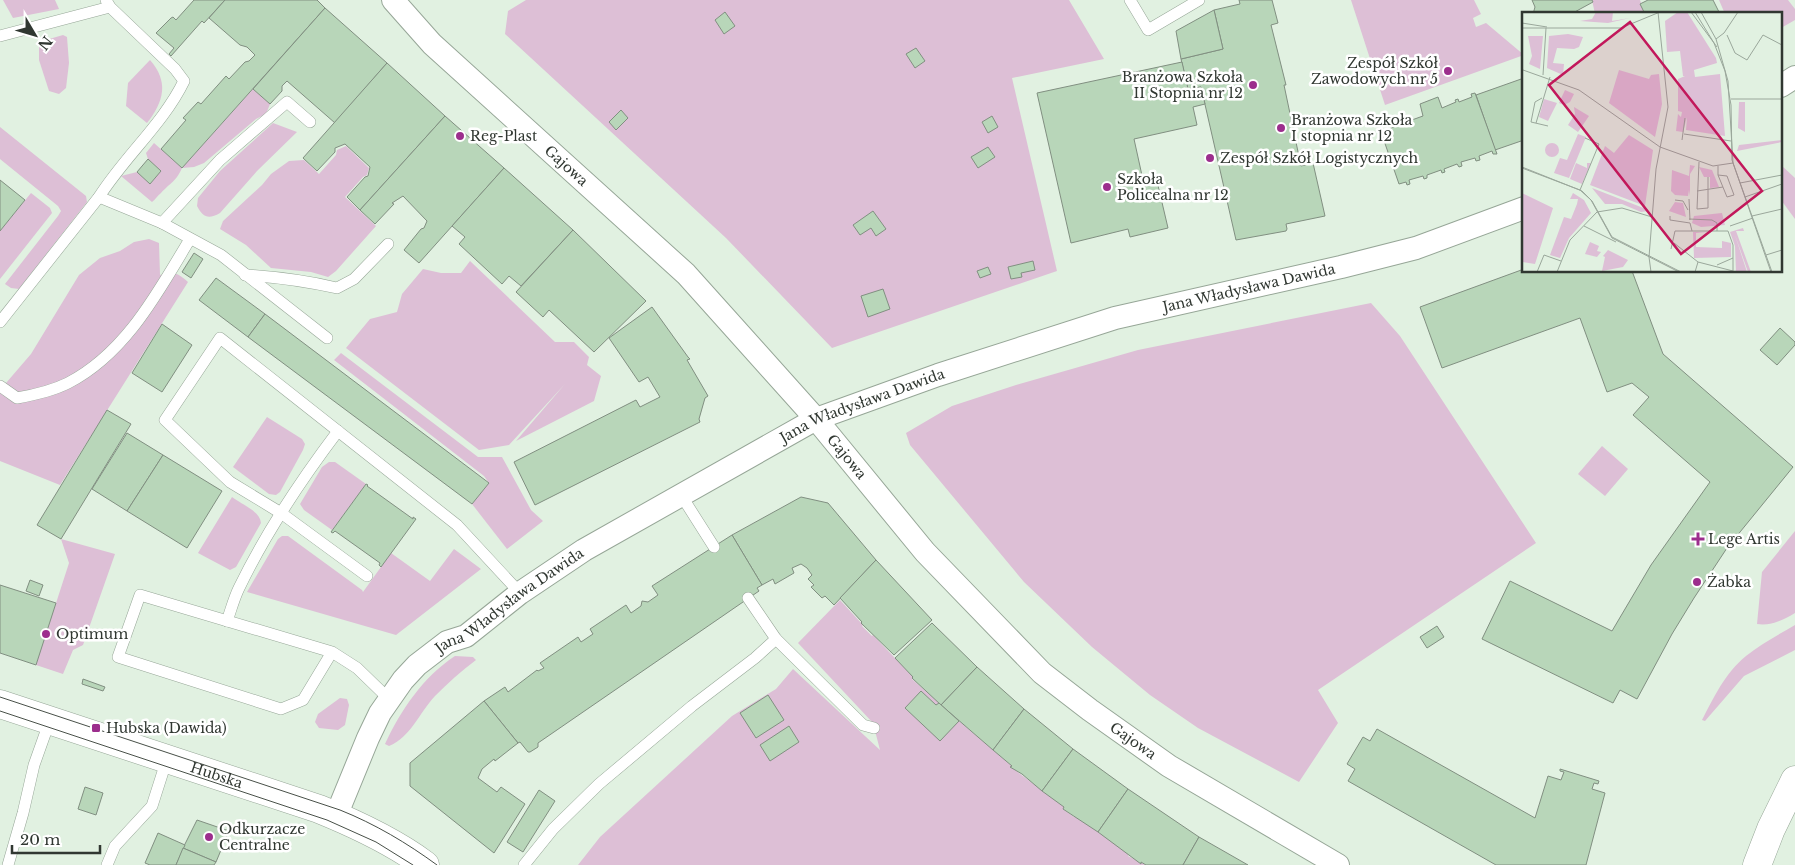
<svg xmlns="http://www.w3.org/2000/svg" width="1795" height="865" font-family="'Libre Baskerville',serif">
<rect width="100%" height="100%" fill="#e1f1e1"/>
<g fill="#ddbfd6">
<polygon points="3,0 55,0 59,9 13,18"/>
<polygon points="526,0 1069,0 1104,59 1012,78 1057,271 832,348 726,238 505,34 508,11"/>
<polygon points="1351,0 1474,0 1481,14 1473,18 1476,27 1486,23 1524,55 1385,105"/>
<polygon points="1592,0 1640,0 1641,3 1640,4 1645,14 1595,14"/>
<polygon points="1719,0 1788,0 1795,9 1795,20 1781,28 1781,14 1725,14"/>
<polygon points="63,35 67,37 69,63 66,88 59,94 49,91 39,60 39,42"/>
<path d="M150,60c19,22 14,41 -3,63l-21,-17 2,-23z"/>
<path d="M253,89l17,15 -4,10 -10,5 -52,44 -10,4 -12,1c-7,15 -11,14 -21,25 -4,3 -5,6 -9,9l-31,-26 16,-4 13,12 11,-13 -13,-12 -2,-6 8,-10 28,25z"/>
<path d="M273,123l24,9 -40,39 -37,42c-12,7 -17,4 -23,-7l1,-8 22,-27z"/>
<polygon points="0,127 86,196 87,202 19,289 11,288 5,284 58,216 61,211 58,206 0,159"/>
<polygon points="346,146 369,168 367,175 363,177 345,197 376,226 336,271 328,277 311,272 271,268 246,245 220,229 223,221 262,185 271,174 289,161 304,160 319,174 336,155 337,150"/>
<polygon points="1781,165 1795,178 1795,219 1781,200"/>
<polygon points="31,193 50,208 52,213 0,279 0,231"/>
<path d="M149,239l10,4 1,32c14,-3 17,-3 28,7l-128,203 -60,-24v-71l31,-36 48,-79 21,-17 20,-7 14,-9z"/>
<polygon points="470,261 555,342 574,342 589,357 587,365 601,376 594,401 516,441 565,384 509,445 479,450 346,348 370,319 397,312 402,294 423,269 441,273 461,273"/>
<polygon points="1371,303 1400,336 1536,543 1318,690 1338,723 1299,782 1198,728 1150,695 1092,647 1024,582 910,445 906,433 952,406 1016,385 1138,350"/>
<polygon points="341,353 478,457 502,457 531,510 543,521 507,549 472,504 489,483 484,476 334,360"/>
<polygon points="267,417 302,439 305,444 303,450 280,492 276,495 269,494 233,467"/>
<polygon points="1602,446 1628,469 1605,496 1578,474"/>
<polygon points="329,462 335,462 366,484 332,530 304,510 300,504 322,467"/>
<path d="M232,497c9,7 28,14 29,26l-25,44 -6,3 -32,-17z"/>
<path d="M1795,531v82c-12,7 -24,13 -38,11l5,-52z"/>
<polygon points="282,536 288,536 362,590 363,592 391,553 430,581 454,549 481,569 396,635 247,592 278,539"/>
<polygon points="61,539 115,554 83,645 73,650 63,674 36,665 69,563"/>
<polygon points="840,600 863,625 862,626 872,636 873,635 913,677 912,679 939,703 936,705 921,691 905,708 940,740 959,721 1012,766 1011,767 1064,807 1063,809 1074,817 1076,816 1129,854 1128,856 1146,865 578,865 600,837 732,716 776,689 793,669 880,750 873,723 798,643"/>
<path d="M1795,625v25l-51,26 -39,45 -3,-1c12,-23 23,-47 44,-64 15,-12 32,-21 49,-31z"/>
<path d="M455,656l18,1 3,3c-15,11 -28,23 -41,36 -16,17 -24,41 -46,50l-4,-2c16,-34 38,-67 70,-88z"/>
<polygon points="340,698 347,699 349,705 345,725 338,730 319,728 315,722 318,714"/>
</g>
<g fill="#b8d6b9" stroke="#818f81">
<polygon points="194,0 225,0 204,23 202,21 171,56 169,54 174,48 156,33 171,18 173,17 176,20"/>
<polygon points="225,0 317,0 325,8 182,168 161,149 186,120 183,118 198,102 201,104 226,76 229,79 245,62 249,61 255,55 247,47 240,45 209,18"/>
<polygon points="1239,0 1272,0 1278,23 1271,25 1286,85 1284,85 1301,166 1313,163 1325,216 1286,224 1287,229 1286,231 1236,240 1201,87 1188,89 1181,59 1223,49 1214,10 1240,4"/>
<polygon points="1532,0 1592,0 1593,2 1571,14 1533,14 1535,7"/>
<polygon points="1648,0 1713,0 1720,14 1645,14 1640,4"/>
<polygon points="325,8 387,63 335,123 287,81 282,86 282,91 270,104 253,89"/>
<polygon points="1214,10 1223,49 1181,59 1176,31"/>
<polygon points="725,12 735,26 724,34 715,20"/>
<polygon points="916,48 925,61 915,68 906,54"/>
<polygon points="1182,62 1188,89 1201,87 1205,104 1193,107 1197,125 1134,139 1143,180 1156,177 1168,228 1130,237 1128,229 1071,243 1037,93"/>
<polygon points="387,63 445,116 360,210 347,197 365,177 368,176 370,167 345,144 335,148 335,152 317,171 303,158"/>
<polygon points="1524,78 1524,140 1495,150 1476,95"/>
<polygon points="1475,93 1497,154 1493,154 1492,151 1479,156 1480,160 1476,161 1475,158 1461,162 1462,166 1459,167 1457,164 1444,169 1445,172 1442,173 1441,170 1427,175 1427,178 1424,179 1423,176 1409,180 1410,184 1407,185 1406,182 1399,184 1381,132 1406,122 1404,119 1408,118 1409,121 1423,116 1420,104 1438,97 1442,108 1456,102 1455,100 1458,99 1459,102 1472,97 1471,94"/>
<polygon points="621,110 628,118 616,130 609,122"/>
<polygon points="445,116 504,168 419,263 404,250 421,229 424,228 427,221 403,196 392,203 394,204 375,224 360,210"/>
<polygon points="992,116 998,127 988,133 982,122"/>
<polygon points="988,147 995,157 978,168 971,157"/>
<polygon points="148,159 161,171 150,184 137,172"/>
<polygon points="504,168 573,230 521,286 509,276 502,284 459,244 465,237 452,226"/>
<polygon points="0,180 25,200 0,231"/>
<polygon points="873,211 886,229 876,236 871,228 860,235 853,225"/>
<polygon points="573,230 646,301 594,352 549,310 543,317 516,292"/>
<polygon points="194,253 203,259 191,278 182,272"/>
<polygon points="1033,261 1035,270 1021,273 1022,277 1011,279 1008,267"/>
<polygon points="988,267 991,274 980,278 977,271"/>
<polygon points="1524,269 1524,271 1632,271 1663,354 1793,467 1727,548 1694,598 1672,634 1637,699 1620,690 1613,703 1482,639 1510,581 1612,631 1651,565 1710,482 1633,415 1649,397 1632,383 1607,392 1580,318 1442,368 1420,307"/>
<polygon points="216,278 265,314 248,337 199,300"/>
<polygon points="883,289 890,309 868,317 861,296"/>
<polygon points="652,307 688,357 690,359 687,360 708,396 705,398 699,419 700,422 535,505 514,462 636,400 640,407 660,397 648,377 639,382 609,338"/>
<polygon points="265,314 489,483 472,504 248,337"/>
<polygon points="162,324 192,345 162,392 132,373"/>
<polygon points="1780,328 1795,342 1795,345 1777,365 1760,350"/>
<polygon points="107,410 131,424 61,539 37,525"/>
<polygon points="127,433 163,455 127,511 92,489"/>
<polygon points="163,455 222,491 187,548 127,511"/>
<polygon points="366,484 368,485 367,486 413,519 413,517 416,519 381,567 379,565 380,563 335,531 333,533 331,532"/>
<polygon points="801,497 828,503 876,560 834,605 825,596 822,598 811,587 814,585 808,579 812,575 807,568 801,564 792,568 794,573 775,584 773,579 762,585 732,535"/>
<polygon points="732,535 762,585 757,588 759,591 538,743 538,747 530,752 528,752 520,742 518,743 484,701 505,687 508,692 537,670 538,671 544,668 540,663 578,637 581,642 593,634 590,629 626,605 631,613 641,606 642,601 648,602 658,595 652,586"/>
<polygon points="876,560 932,620 894,655 861,623 862,622 840,598"/>
<polygon points="30,580 43,585 39,596 26,591"/>
<polygon points="0,585 56,603 36,665 0,653"/>
<polygon points="932,623 977,667 941,705 912,678 913,677 895,658"/>
<polygon points="1437,626 1444,637 1427,648 1420,637"/>
<polygon points="977,667 1024,709 993,750 941,705"/>
<polygon points="83,679 105,687 103,691 82,684"/>
<polygon points="921,691 936,705 939,703 959,721 940,741 905,708"/>
<polygon points="768,695 784,720 756,738 740,713"/>
<polygon points="484,701 518,743 495,761 494,759 482,769 478,778 497,792 501,787 525,804 494,853 410,786 410,763"/>
<polygon points="1024,709 1073,749 1042,791 1022,774 1010,767 1012,766 993,750"/>
<polygon points="789,726 799,742 770,761 760,745"/>
<polygon points="1377,729 1535,818 1548,776 1561,780 1564,772 1560,771 1560,769 1599,781 1598,784 1594,783 1592,789 1605,793 1586,865 1496,865 1348,781 1355,769 1347,764 1363,737 1370,741"/>
<polygon points="1073,749 1128,789 1098,832 1063,809 1064,807 1042,791"/>
<polygon points="85,787 103,793 96,815 78,809"/>
<polygon points="1128,789 1199,837 1183,865 1146,865 1141,862 1141,864 1098,832"/>
<polygon points="539,790 555,801 523,852 507,842"/>
<polygon points="197,820 229,831 216,862 183,848"/>
<polygon points="158,833 185,845 176,865 150,865 145,863"/>
<polygon points="1199,837 1248,865 1183,865"/>
<polygon points="183,848 216,862 214,865 176,865"/>
</g>
<g fill="none" stroke-linecap="round" stroke-linejoin="round">
<defs>
<g id="service">
<polyline points="1130,0 1148,30 1199,0"/>
<polyline points="0,36 110,7"/>
<polyline points="99,197 162,223 220,160 287,102 310,122"/>
<polyline points="162,223 221,255 327,338"/>
<path d="M245,275c32,2 62,6 92,13l17,-9 34,-35"/>
<path d="M0,322l99,-125c26,-41 64,-73 85,-116l-9,-12 -65,-62 -4,-7"/>
<path d="M0,386l17,12c17,-3 35,-7 51,-15 58,-30 90,-91 122,-144"/>
<polyline points="681,495 714,547"/>
<polyline points="367,576 281,513 230,482 165,420 220,338 457,525 520,593"/>
<polyline points="748,598 776,639 863,725 874,728"/>
<path d="M227,621c4,-11 7,-23 12,-33 27,-56 62,-108 99,-157"/>
<polyline points="332,652 303,700 281,709 118,657 140,595 332,652 357,668 389,699"/>
<polyline points="8,865 23,813 34,765 50,720"/>
<polyline points="107,865 115,846 152,806 167,759"/>
<polyline points="524,865 553,829 599,784 692,706 755,658 776,639"/>
</g>
<g id="minor">
<path id="s1" d="M393,0l39,44 254,230 130,145 109,133 117,121 48,37 79,56 169,99"/>
<polyline points="1781,86 1795,77"/>
<path id="s2" d="M336,816l32,-78 12,-25 23,-33 14,-15 30,-23 19,-6 54,-43 64,-43 232,-131 122,-44 177,-57 226,-51 75,-19 108,-40"/>
</g>
<g id="tertiary">
<path id="s3" d="M0,704l319,105c37,15 74,32 106,56"/>
</g>
<polyline id="secondary" points="1757,865 1771,829 1795,780"/>
</defs>
<use href="#service" stroke="#96a697" stroke-width="12"/>
<use href="#minor" stroke="#96a697" stroke-width="24"/>
<use href="#tertiary" stroke="#96a697" stroke-width="29"/>
<use href="#secondary" stroke="#96a697" stroke-width="29"/>
<use href="#service" stroke="#fff" stroke-width="11"/>
<use href="#minor" stroke="#fff" stroke-width="22"/>
<use href="#tertiary" stroke="#fff" stroke-width="28"/>
<use href="#secondary" stroke="#fff" stroke-width="28"/>
<g stroke="#485048" stroke-width="1">
<path d="M0,697l340,113c35,14 67,33 97,55"/>
<polyline points="0,711 327,820 376,842 413,865"/>
</g>
</g>
<g fill="#9c2e8d" stroke="#fff" stroke-width="2">
<circle cx="1448" cy="71" r="5"/>
<circle cx="1253" cy="85" r="5"/>
<circle cx="1281" cy="128" r="5"/>
<circle cx="460" cy="136" r="5"/>
<circle cx="1210" cy="158" r="5"/>
<circle cx="1107" cy="187" r="5"/>
<path d="M1695.5 531.5h5v5h5v5h-5v5h-5v-5h-5v-5h5z"/>
<circle cx="1697" cy="582" r="5"/>
<circle cx="46" cy="634" r="5"/>
<rect x="91" y="723" width="10" height="10" rx="2.5"/>
<circle cx="209" cy="837" r="5"/>
</g>
<g text-anchor="middle" dominant-baseline="central" stroke-width="5" stroke-linejoin="round" paint-order="stroke">
<g font-size="14" fill="#303731" stroke="#fff" text-anchor="start">
<text x="1438" y="63" text-anchor="end">Zespół Szkół<tspan x="1438" dy="16">Zawodowych nr 5</tspan></text>
<text x="1243" y="77" text-anchor="end">Branżowa Szkoła<tspan x="1243" dy="16">II Stopnia nr 12</tspan></text>
<text x="1291" y="120">Branżowa Szkoła<tspan x="1291" dy="16">I stopnia nr 12</tspan></text>
<text x="470" y="136">Reg-Plast</text>
<text x="1220" y="158">Zespół Szkół Logistycznych</text>
<text x="1117" y="179">Szkoła<tspan x="1117" dy="16">Policealna nr 12</tspan></text>
<text x="1708" y="539">Lege Artis</text>
<text x="1707" y="582">Żabka</text>
<text x="56" y="634">Optimum</text>
<text x="106" y="728">Hubska (Dawida)</text>
<text x="219" y="829">Odkurzacze<tspan x="219" dy="16">Centralne</tspan></text>
</g>
<g font-size="14" fill="#303731" stroke="#fff">
<text stroke="none"><textPath href="#s1" startOffset="240">Gajowa</textPath></text>
<text stroke="none"><textPath href="#s2" startOffset="1096">Jana Władysława Dawida</textPath></text>
<text stroke="none"><textPath href="#s2" startOffset="691">Jana Władysława Dawida</textPath></text>
<text stroke="none"><textPath href="#s1" startOffset="645">Gajowa</textPath></text>
<text stroke="none"><textPath href="#s2" startOffset="286">Jana Władysława Dawida</textPath></text>
<text stroke="none"><textPath href="#s1" startOffset="1050">Gajowa</textPath></text>
<text stroke="none"><textPath href="#s3" startOffset="228">Hubska</textPath></text>
</g>
</g>
<g transform="translate(1522 12)">
<rect width="260" height="260" fill="#e1f1e1"/>
<path d="M74,0h17l-1,9 18,-3 -22,5 -28,-2 12,-2zM156,0h9l29,46 1,5 -23,7 1,7 25,-3 5,62 -39,-6 1,-13 -4,15 -7,-1 2,-17 3,3 1,-5 -4,-1v-32l7,-3h-2l-3,-25 -13,1 -2,-31zM46,22l15,3 -4,10 -5,2 -17,-1 -4,15 11,1 -1,11 -16,-7 2,-32zM6,24h15l-3,33 -11,-5 3,-8zM97,58l30,9 2,-4 8,-1 3,30 -7,33 -46,-34zM43,78l9,4 -4,8 -6,3 -5,-2zM22,87l13,4 -9,18 -9,-4zM217,90h6v30l-7,-4zM52,95l15,9 -11,16 -10,-7 7,-11zM56,122l8,3 -17,41 -15,-5 6,-15 7,2zM107,123l24,15 -8,56 -55,-21 15,-39 9,7zM260,128v2l-45,9 2,-6zM23 138a7 7 0 1 1 14 0a7 7 0 1 1-14 0ZM54,151l11,5v-5h4l-9,21 -12,-5zM168,153l5,1 -5,8v22l-1,-6 -1,6 -13,-1 -4,-4 1,-21 17,6zM177,155l13,3 7,17 -9,1v-11h-6zM70,176l54,21 2,2 -7,1 -19,-8h-17zM0,181l31,15 -18,56 -13,-2zM51,181l11,7 7,13 -22,25 -9,20 -10,-3 14,-38 7,2 6,-15 1,-5h-8zM153,190l8,1 3,14 -17,-6zM200,201l3,12 -24,2 -9,-4 2,-7zM221,216l1,3h-8l15,41h-3l-13,-37 12,37h-11l-1,-26 -5,-14zM171,220h14l-11,1v14l26,1v-7l9,2v14l-37,1zM68,230l9,4 -2,5 4,1 -4,5 -12,-3zM86,238l20,10 -5,7 -21,4 3,-14 -2,-1z" fill="#ddbfd6"/>
<path fill="none" stroke="#9aa79b" stroke-width="1" d="M169,0l26,35M173,0l19,31 11,28 6,34 1,55 39,112M179,0l15,27 12,42 5,82 39,109M0,11l25,4M0,16h99l39,-16M205,23l8,18 12,7 16,-25 19,10M0,24v41M194,27l8,-6 14,-21M1,58l56,20 81,57 53,19 20,-3M21,63l3,-47M20,86l-7,4 -4,20 17,4M209,87h51M14,111l14,-46M162,122l47,7M160,128l3,-22M177,150l-2,47 11,-1v-31M0,155l60,24 10,10 20,36 69,35M0,156l58,22 11,10 21,38 67,34M196,163l9,1 7,19 -7,2 -9,-22v-9M218,171l42,-8M58,178l19,-46 -14,-6M175,179l26,-4M223,185l37,-13M167,187l1,21M153,188l8,1 5,9M148,204v4l20,3 2,8M230,204l30,-7M167,207l23,1 5,3v8M62,214l32,16M208,214l23,-8M152,231l24,19 -3,10M149,237l4,-18h53l5,14v27M244,243l16,-5M176,250l35,9M195,253l16,-7M15,260l7,-17 17,6M35,260l13,-32 27,-28 25,-4 30,9M129,260l-2,-15 7,-88 12,-62 -10,-95"/>
<path fill="#c2185b" fill-opacity="0.15" stroke="#c2185b" stroke-width="2.5" d="M108,10l132,169 -81,63 -132,-169z"/>
<rect width="260" height="260" fill="none" stroke="#303731" stroke-width="2.5"/>
</g>
<g transform="translate(35 35) rotate(128)" stroke="#ffffff" stroke-width="4" paint-order="stroke">
<path d="M0-4L9 19L0 12L-9 19Z" fill="#303731"/>
<text y="-8" font-size="14" font-weight="bold" text-anchor="middle" fill="#303731">N</text>
</g>
<path d="M12 845v8h88v-8" fill="none" stroke="#303731" stroke-width="2.5"/>
<text x="20" y="845" font-size="15" fill="#303731" stroke="#ffffff" stroke-width="4" paint-order="stroke">20 m</text>
</svg>
